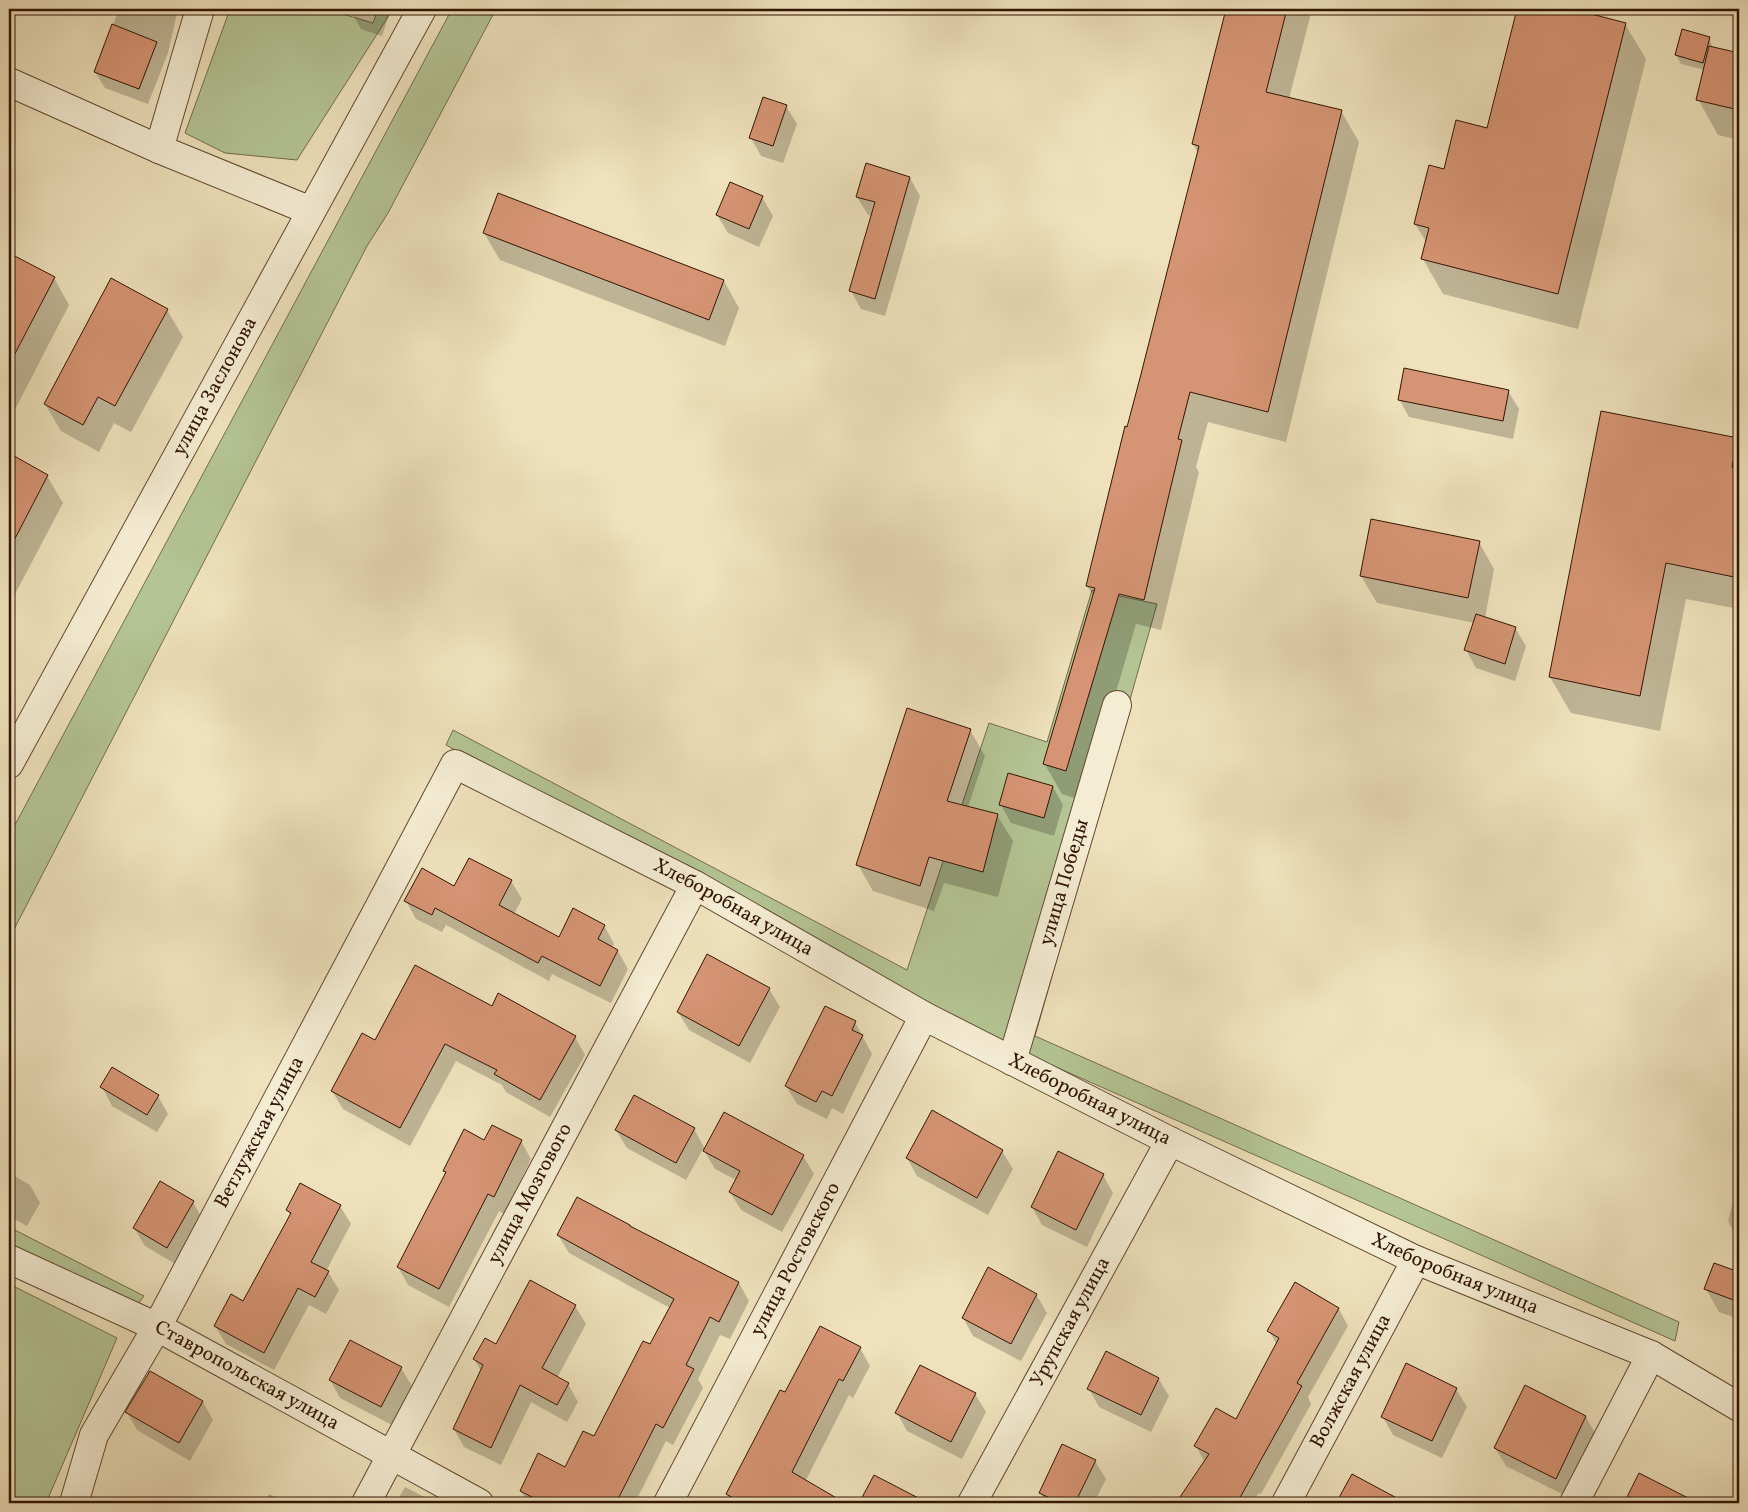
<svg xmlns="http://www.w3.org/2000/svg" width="1748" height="1512" font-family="Vollkorn,serif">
<rect width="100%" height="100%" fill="#eee1bb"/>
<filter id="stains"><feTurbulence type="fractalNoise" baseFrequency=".004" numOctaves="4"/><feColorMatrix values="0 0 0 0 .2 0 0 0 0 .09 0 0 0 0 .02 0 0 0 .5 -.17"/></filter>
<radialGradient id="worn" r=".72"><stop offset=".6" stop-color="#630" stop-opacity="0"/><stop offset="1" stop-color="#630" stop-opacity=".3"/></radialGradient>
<g fill="#b4c494" stroke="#746c4c">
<polygon points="230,9 326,9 373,23 378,9 393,9 297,160 225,153 185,133"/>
<polygon points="452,9 496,9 388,213 367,246 9,939 9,836"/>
<polygon points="1092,590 1157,604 1035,1036 1679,1322 1675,1341 986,1036 446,745 453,730 907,970 989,723 1047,742"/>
<polygon points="9,1227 144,1296 134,1309 9,1246"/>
<polygon points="9,1284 117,1338 46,1503 9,1503"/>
</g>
<g fill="#0003">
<polygon points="119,9 178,9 168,53 148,104 105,88 95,72"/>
<polygon points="351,9 391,9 382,36 361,29 351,11"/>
<polygon points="1227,9 1312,9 1289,99 1341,111 1359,142 1286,442 1208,422 1196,467 1199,472 1161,630 1136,624 1084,801 1062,794 1044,763 1094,597 1087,586 1198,153 1193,144"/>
<polygon points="1518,9 1566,9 1625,24 1646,59 1578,329 1443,294 1423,259 1427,243 1415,224 1445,170 1488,130"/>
<polygon points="1709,38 1713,49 1739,55 1739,140 1718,135 1698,99 1705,70 1681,64 1676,55"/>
<polygon points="786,106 797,124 783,163 761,156 751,138"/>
<polygon points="910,178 920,196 885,316 861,309 851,291 873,216 868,215 857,197"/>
<polygon points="762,197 773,216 759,247 728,233 717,215"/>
<polygon points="484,233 724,281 739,308 725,346 500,260"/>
<polygon points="9,254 54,278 69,305 9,421"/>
<polygon points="167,310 183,337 131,432 114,423 99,452 61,431 45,404"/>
<polygon points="1508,391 1519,409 1513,439 1409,417 1399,399"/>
<polygon points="1737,439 1739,443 1739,609 1686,599 1660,731 1571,713 1550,677"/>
<polygon points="11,456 47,476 63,503 12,600 9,599 9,461"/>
<polygon points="1479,542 1494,569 1485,618 1515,628 1526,646 1515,681 1476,668 1466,650 1475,623 1377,603 1361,576"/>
<polygon points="970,730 985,756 968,807 997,815 1013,841 998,897 944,883 934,911 873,891 858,865"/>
<polygon points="1053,787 1063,805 1054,836 1011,823 1001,805"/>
<polygon points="511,881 522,899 514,914 559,939 604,925 614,944 612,948 618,951 628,969 611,1003 552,974 549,981 446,925 442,932 416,919 406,901 455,887"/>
<polygon points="769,989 780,1007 750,1063 689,1030 678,1012"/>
<polygon points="492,1007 575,1037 585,1055 550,1117 506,1092 502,1085 456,1061 410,1146 343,1109 332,1091 375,1042"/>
<polygon points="855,1022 872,1054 843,1114 832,1108 827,1119 797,1104 786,1086"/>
<polygon points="102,1087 158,1096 168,1114 157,1132 112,1106"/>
<polygon points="932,1112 1002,1151 1013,1169 988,1215 917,1176 907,1158"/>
<polygon points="694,1129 705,1149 803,1156 814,1174 782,1232 741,1210 730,1192 736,1180 715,1169 703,1149 686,1180 627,1148 616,1130"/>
<polygon points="485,1141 521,1141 531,1159 504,1214 499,1211 449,1307 408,1285 398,1267 446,1174 444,1171"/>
<polygon points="9,1173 30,1185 40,1203 27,1226 9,1216"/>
<polygon points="1103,1175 1113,1193 1087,1247 1042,1225 1032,1207"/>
<polygon points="1734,1198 1739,1200 1739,1241 1728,1221"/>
<polygon points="193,1202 203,1220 177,1265 145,1246 134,1228"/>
<polygon points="340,1206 351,1224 326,1271 328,1272 339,1290 326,1314 309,1305 274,1370 226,1344 215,1326 244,1303 291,1216 287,1210"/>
<polygon points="630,1228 739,1283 749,1301 730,1339 720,1335 698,1379 703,1388 673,1445 666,1441 635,1503 528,1503 521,1491 566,1469 595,1438 650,1346 670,1308 569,1253 558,1235"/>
<polygon points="1714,1265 1739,1274 1739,1319 1719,1312 1706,1289"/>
<polygon points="531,1282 575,1306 586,1324 557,1378 568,1384 578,1402 567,1422 531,1402 501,1465 464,1447 454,1429 481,1371 474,1359 497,1345"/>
<polygon points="1036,1294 1047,1313 1021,1361 973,1336 963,1318"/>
<polygon points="1339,1309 1348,1326 1308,1397 1311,1404 1261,1494 1259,1493 1252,1503 1178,1503 1205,1463 1196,1446 1236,1421 1277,1345 1269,1331"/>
<polygon points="860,1348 870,1366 853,1398 849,1395 805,1482 823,1492 830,1503 727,1503 730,1498 727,1494 786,1394"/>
<polygon points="401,1368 412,1386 392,1425 340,1398 330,1380"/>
<polygon points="150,1372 203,1402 213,1420 190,1461 137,1430 127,1412"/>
<polygon points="1158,1378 1169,1396 1151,1432 1099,1407 1089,1389"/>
<polygon points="1526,1387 1586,1417 1596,1435 1566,1496 1506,1466 1495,1448"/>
<polygon points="1456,1389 1467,1407 1442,1458 1393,1435 1383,1417"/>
<polygon points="975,1394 986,1412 962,1459 907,1431 897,1413"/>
<polygon points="1095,1461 1106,1479 1094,1503 1046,1503 1040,1493"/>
<polygon points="1353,1475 1400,1502 1401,1503 1338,1503"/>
<polygon points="1640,1475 1695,1503 1625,1503"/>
<polygon points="874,1477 921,1501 922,1503 860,1503"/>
<polygon points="405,1487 434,1502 434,1503 396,1503"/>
<polygon points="269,1494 288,1503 264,1503"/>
</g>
<g fill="#d59473" stroke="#331503">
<polygon points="1226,9 1287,9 1266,92 1342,110 1268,412 1190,392 1178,439 1182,440 1144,600 1119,594 1066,771 1043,764 1095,588 1086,586 1125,426 1127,427 1140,378 1199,146 1192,144"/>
<polygon points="1517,9 1572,9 1626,23 1558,294 1421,259 1429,228 1414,224 1429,165 1444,169 1456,120 1487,128"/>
<polygon points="112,24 157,42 139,89 94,72"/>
<polygon points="1682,29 1710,37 1703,63 1675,55"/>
<polygon points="1709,46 1739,53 1739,110 1696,100"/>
<polygon points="763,97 787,105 773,146 749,138"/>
<polygon points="866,163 910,177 875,299 849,291 875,202 856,197"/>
<polygon points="730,182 763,196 749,229 716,215"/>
<polygon points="498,193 724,280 709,320 483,233"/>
<polygon points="9,253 55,277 9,365"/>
<polygon points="111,278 168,309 115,406 98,397 83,425 44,404"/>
<polygon points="1404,368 1509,390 1503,421 1398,400"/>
<polygon points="1601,411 1738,438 1732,467 1739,469 1739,578 1666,563 1640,696 1549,677"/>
<polygon points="9,453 48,475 9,550"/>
<polygon points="1371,519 1480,541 1468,598 1360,576"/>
<polygon points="1476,614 1516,627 1505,664 1464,650"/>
<polygon points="907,708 971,729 947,801 998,814 983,872 929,857 920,886 856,865"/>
<polygon points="1008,773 1053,786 1044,818 999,805"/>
<polygon points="469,858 512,880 499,905 559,937 573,908 605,925 598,939 618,950 600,986 542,956 538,963 435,908 432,915 404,901 422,868 454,886"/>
<polygon points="707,954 770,988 739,1046 677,1012"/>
<polygon points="415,965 492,1006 498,993 576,1036 540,1100 494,1074 497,1070 445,1044 400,1128 331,1091 362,1033 375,1040"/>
<polygon points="825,1006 856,1021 852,1030 863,1035 832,1096 822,1091 816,1102 785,1086"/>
<polygon points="112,1067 159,1095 147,1115 100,1087"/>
<polygon points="634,1095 695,1128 676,1163 615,1130"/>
<polygon points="932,1110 1003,1150 977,1198 906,1158"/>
<polygon points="724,1112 804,1155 772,1215 729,1192 740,1171 703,1151"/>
<polygon points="492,1125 522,1140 494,1197 488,1194 439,1289 397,1267 446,1172 443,1171 464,1129 484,1140"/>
<polygon points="1058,1151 1104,1174 1076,1230 1031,1207"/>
<polygon points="160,1181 194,1201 167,1248 133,1228"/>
<polygon points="300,1183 341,1205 311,1262 329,1271 315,1297 298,1288 264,1353 214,1326 231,1294 243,1301 291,1213 286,1210"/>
<polygon points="577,1197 630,1225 630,1226 739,1282 719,1322 710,1317 686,1365 694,1369 663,1428 656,1424 616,1503 544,1503 520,1491 538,1453 565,1467 583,1431 594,1436 643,1341 650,1344 674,1299 557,1235"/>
<polygon points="1714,1263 1739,1272 1739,1302 1704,1289"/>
<polygon points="988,1267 1037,1294 1011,1344 962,1318"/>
<polygon points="530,1280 576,1305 542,1368 569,1383 557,1405 520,1385 491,1448 453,1429 483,1365 473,1359 485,1338 496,1344"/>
<polygon points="1295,1282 1339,1308 1297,1383 1302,1386 1237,1503 1176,1503 1209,1454 1194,1446 1216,1408 1236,1419 1279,1338 1267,1331"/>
<polygon points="820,1326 861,1347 843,1381 839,1379 792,1472 845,1503 742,1503 726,1494 780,1390 785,1392"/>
<polygon points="350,1340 402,1367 381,1407 329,1380"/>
<polygon points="1106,1351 1159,1378 1141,1415 1087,1389"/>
<polygon points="1406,1363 1457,1388 1432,1441 1381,1417"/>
<polygon points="920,1365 976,1393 951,1442 895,1413"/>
<polygon points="150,1371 203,1401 179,1443 125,1412"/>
<polygon points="1525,1385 1586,1416 1556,1479 1494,1448"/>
<polygon points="1062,1444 1096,1460 1075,1503 1061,1503 1039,1493"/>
<polygon points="1639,1473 1698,1503 1624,1503"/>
<polygon points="1352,1474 1406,1503 1336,1503"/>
<polygon points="874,1475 928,1503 859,1503"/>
</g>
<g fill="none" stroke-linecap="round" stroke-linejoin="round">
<defs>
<g id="minor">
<polyline points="9,82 159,149 311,211"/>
<polyline points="159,149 200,9"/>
<path id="s1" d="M9,764l413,-755"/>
<path id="s2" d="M1012,1061l105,-356"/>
<path id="s3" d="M9,1259l148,68 322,176"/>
<path id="s4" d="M74,1503l20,-68 63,-108 298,-563 240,121 229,131 246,125 246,119 235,95 88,52"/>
<path id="s5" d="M366,1503l329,-618"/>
<path id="s6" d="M668,1503l256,-487"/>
<path id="s7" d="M972,1503l198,-362"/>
<path id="s8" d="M1286,1503l130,-243"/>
<polyline points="1574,1503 1651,1355"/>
</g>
</defs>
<use href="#minor" stroke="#624831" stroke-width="30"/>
<use href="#minor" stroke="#f4ecd3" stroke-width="28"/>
</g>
<g text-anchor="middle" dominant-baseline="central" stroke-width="4.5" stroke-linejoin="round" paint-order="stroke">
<g font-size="20" fill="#331503" stroke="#f4ecd3">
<text stroke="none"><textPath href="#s1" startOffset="430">улица Заслонова</textPath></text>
<text stroke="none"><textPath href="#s2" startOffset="186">улица Победы</textPath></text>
<text stroke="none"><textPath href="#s4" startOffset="1146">Хлеборобная улица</textPath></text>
<text stroke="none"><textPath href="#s4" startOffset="1551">Хлеборобная улица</textPath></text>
<text stroke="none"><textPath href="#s4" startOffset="416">Ветлужская улица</textPath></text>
<text stroke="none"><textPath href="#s5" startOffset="350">улица Мозгового</textPath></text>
<text stroke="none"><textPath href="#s6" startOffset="275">улица Ростовского</textPath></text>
<text stroke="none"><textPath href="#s4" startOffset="1956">Хлеборобная улица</textPath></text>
<text stroke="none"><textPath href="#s7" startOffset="206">Урупская улица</textPath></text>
<text stroke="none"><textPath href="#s3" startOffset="265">Ставропольская улица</textPath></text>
<text stroke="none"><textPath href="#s8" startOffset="138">Волжская улица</textPath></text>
</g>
</g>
<rect width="1748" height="1512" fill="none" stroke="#eee1bb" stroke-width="30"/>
<rect x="10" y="10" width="1728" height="1492" fill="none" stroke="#331503" stroke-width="2.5"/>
<rect x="15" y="15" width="1718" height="1482" fill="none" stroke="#331503"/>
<rect width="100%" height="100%" filter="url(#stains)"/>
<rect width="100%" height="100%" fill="url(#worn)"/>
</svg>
